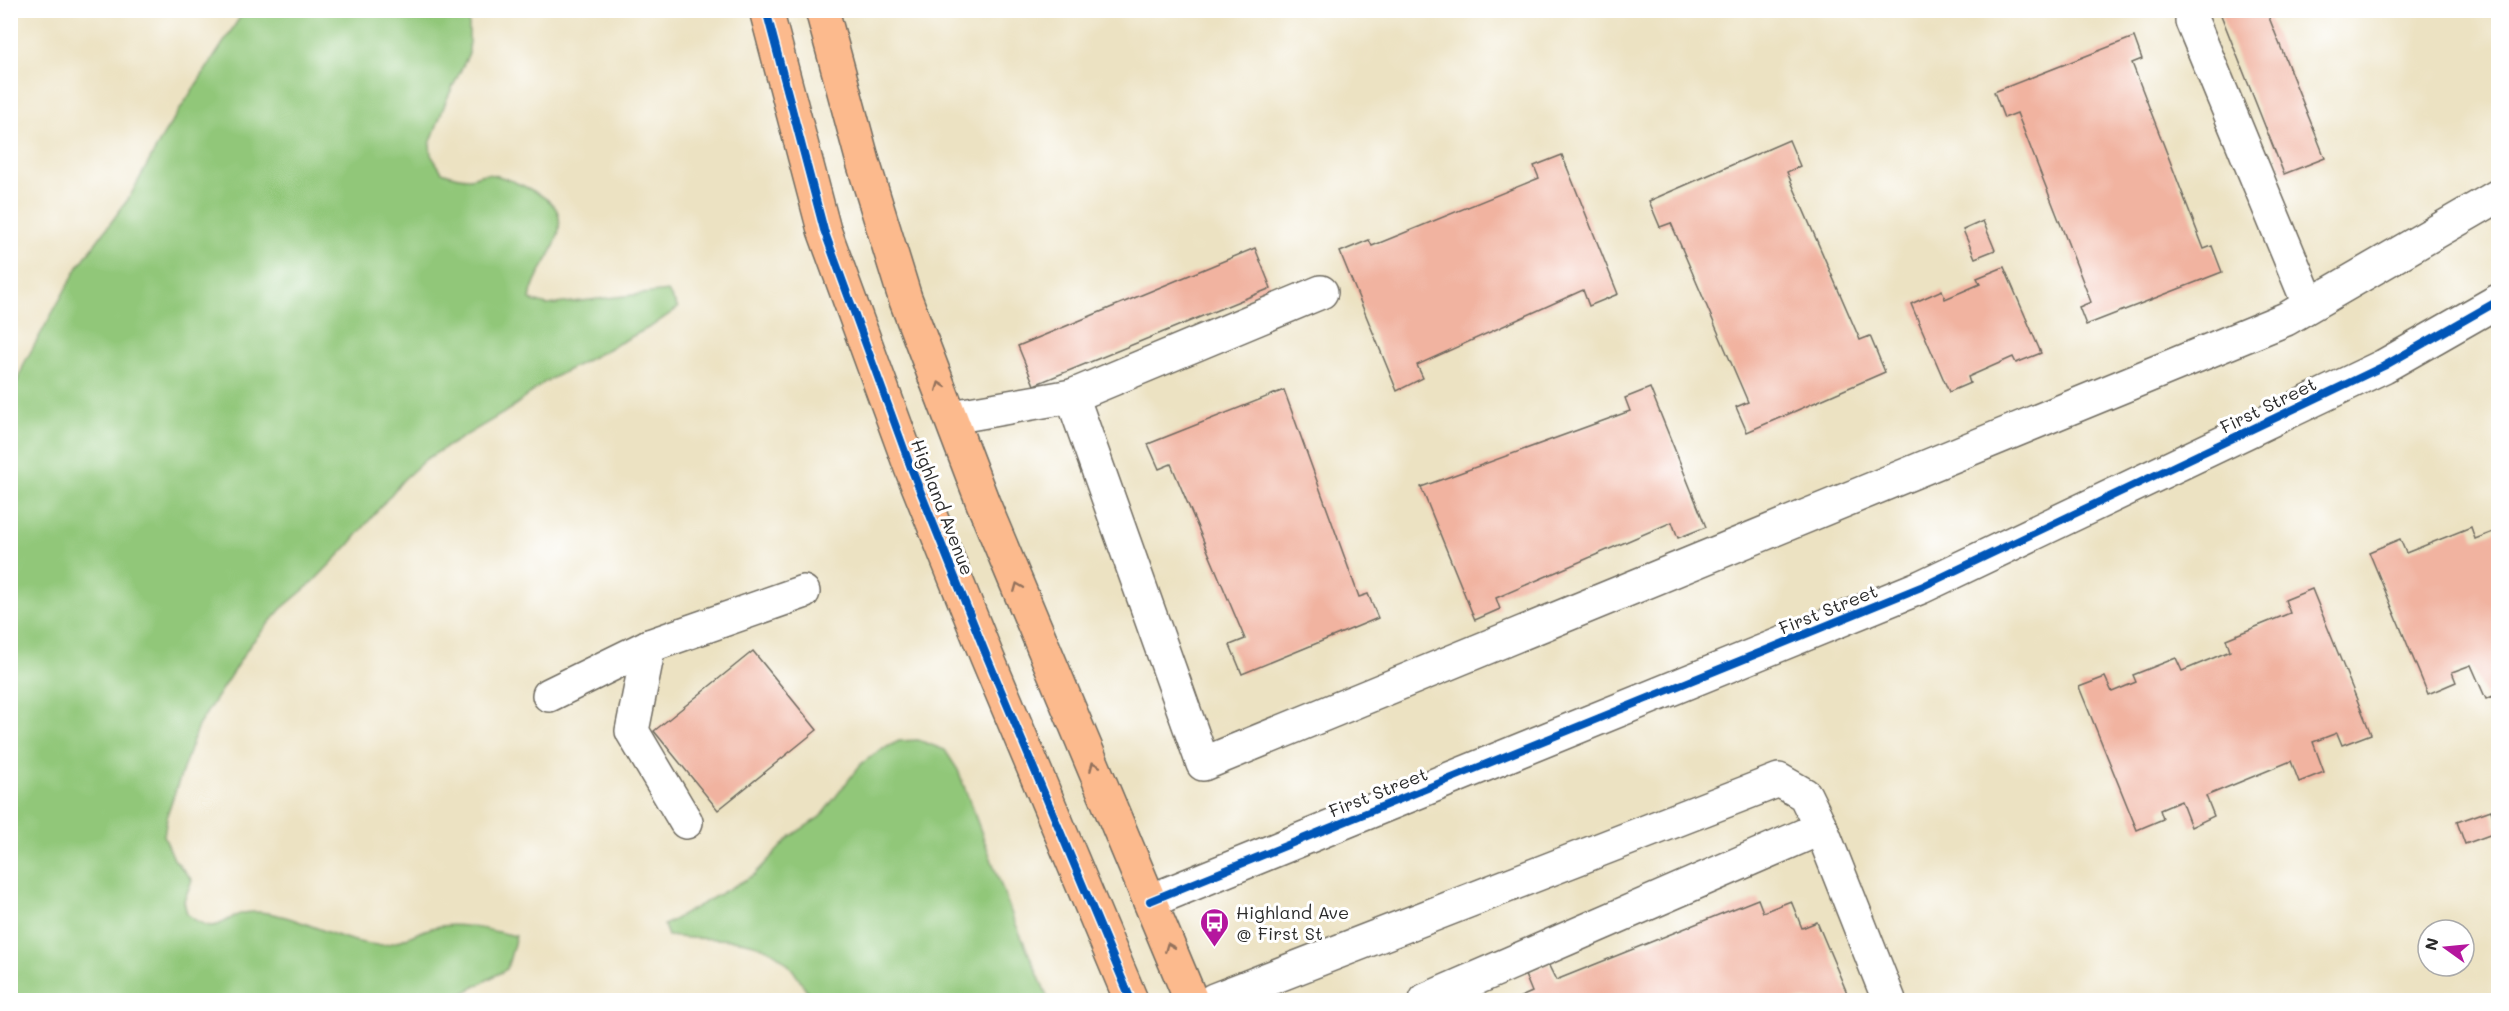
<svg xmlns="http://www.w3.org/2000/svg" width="2509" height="1011" font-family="Mali,sans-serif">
<rect width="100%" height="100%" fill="#fff"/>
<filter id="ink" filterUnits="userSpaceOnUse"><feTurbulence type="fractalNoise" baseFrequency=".0167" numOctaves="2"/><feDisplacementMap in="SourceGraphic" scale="12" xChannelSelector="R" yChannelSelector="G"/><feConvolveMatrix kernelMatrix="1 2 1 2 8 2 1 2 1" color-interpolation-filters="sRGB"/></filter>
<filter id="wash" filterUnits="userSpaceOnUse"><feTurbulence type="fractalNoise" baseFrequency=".008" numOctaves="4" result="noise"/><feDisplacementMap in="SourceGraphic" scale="24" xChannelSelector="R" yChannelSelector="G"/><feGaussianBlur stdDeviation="1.35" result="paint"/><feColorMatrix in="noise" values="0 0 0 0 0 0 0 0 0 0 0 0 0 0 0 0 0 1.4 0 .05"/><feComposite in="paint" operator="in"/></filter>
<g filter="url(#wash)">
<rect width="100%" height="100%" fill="#ece2c2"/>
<g fill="#91c779" stroke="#5e7952" stroke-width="1.5">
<path d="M244,11h225v42l-23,48 -16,43 1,11 11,17c8,3 18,6 27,6 6,0 12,-5 18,-4 16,1 56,19 67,32 8,9 6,25 2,35 -7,21 -24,36 -26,59l17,5 121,-14 10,17 -26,18 -107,56 -36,28 -83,49 -23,21 -55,66 -35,36 -32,27 -31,36 -52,81 -30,86 -4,24 10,23 18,21 -8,21 3,13c35,28 35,-2 66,-2 39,-1 83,30 125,33 19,1 38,-14 57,-18 26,-6 56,4 81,9l-9,33 -56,31h-440v-603l14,-35 53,-95 51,-69 35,-64z"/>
<path d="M918,740l27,10 13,20 56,150 35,80h-237c-3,-8 -10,-16 -15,-24 -30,-47 -82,-33 -129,-40l-4,-11 90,-50 37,-39 29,-19 41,-53 18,-13 20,-10z"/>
</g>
<g id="blocks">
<g fill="#f1b3a0">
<polygon points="2219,10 2266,10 2325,158 2284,174"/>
<polygon points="2134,37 2142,59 2132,63 2204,249 2212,246 2222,272 2086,325 2079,307 2091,302 2017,113 2004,118 1994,92"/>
<polygon points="1789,140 1800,166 1787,172 1860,340 1870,336 1885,372 1747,432 1736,407 1748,402 1671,223 1660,227 1649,201"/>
<polygon points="1562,155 1618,294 1589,306 1583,290 1417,365 1423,378 1397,391 1340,252 1369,240 1372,246 1539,178 1534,166"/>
<polygon points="1983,221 1995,250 1975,258 1963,230"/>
<polygon points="1255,248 1271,288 1034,385 1018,346"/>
<polygon points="2004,267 2041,353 2016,363 2013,357 1968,377 1970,383 1949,392 1911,304 1942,290 1945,299 1980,284 1977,278"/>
<polygon points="1650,388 1706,527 1678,538 1672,522 1496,598 1500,609 1475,620 1421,487 1630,411 1625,398"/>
<polygon points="1284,390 1359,597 1368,594 1378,618 1242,674 1230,645 1245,639 1171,464 1159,469 1148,444"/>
<polygon points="2471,527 2475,539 2498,530 2498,694 2486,699 2471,665 2452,672 2456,682 2428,694 2369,552 2400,539 2406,553"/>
<polygon points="2312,589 2371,734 2342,745 2337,733 2313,742 2324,772 2299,782 2291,761 2206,796 2214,816 2191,827 2181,801 2160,810 2163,819 2137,830 2079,687 2105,677 2112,692 2136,682 2133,675 2176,658 2182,671 2230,651 2226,639 2290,613 2285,600"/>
<polygon points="753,651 817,730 718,810 654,731"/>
<polygon points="2491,810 2498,832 2465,844 2457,822"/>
<polygon points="1758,899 1763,912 1791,901 1802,928 1817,922 1850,1000 1514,1000 1532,992 1525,975 1548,964 1556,980"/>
</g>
</g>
</g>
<g filter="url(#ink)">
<use href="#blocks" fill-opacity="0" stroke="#6f6b60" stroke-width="1.5"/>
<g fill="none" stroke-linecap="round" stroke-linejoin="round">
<defs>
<g id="minor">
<polyline points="2192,21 2309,304"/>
<polyline points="1072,396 1321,292"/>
<polyline points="952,417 1072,396 1203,764 2286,319 2498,196"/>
<polyline points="649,646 632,731 686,822"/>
<polyline points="549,695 649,646 803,592"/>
<polyline points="1150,901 1921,587 2384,366 2498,301"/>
<polyline points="1214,1000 1779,780 1805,795 1821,828 1889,1000"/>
<polyline points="1426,1000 1821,828"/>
</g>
<g id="major">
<polyline points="766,10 824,230 911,468 987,657 1131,1000"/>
<polyline points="822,10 863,162 905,298 983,503 1191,1000"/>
</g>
</defs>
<use href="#minor" stroke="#6f6b60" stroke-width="36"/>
<use href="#major" stroke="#6f6b60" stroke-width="36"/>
<use href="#minor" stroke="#fff" stroke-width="33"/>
<use href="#major" stroke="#fcba8d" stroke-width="33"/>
<defs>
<g id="cycleway">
<polyline points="766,10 824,230 911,468 987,657 1131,1000"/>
<polyline points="1150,901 1921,587 2384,366 2498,301"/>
</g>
</defs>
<use href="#cycleway" stroke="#fff" stroke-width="11"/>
<use href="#cycleway" stroke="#0057b8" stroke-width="8"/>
</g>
<defs><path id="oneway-chevron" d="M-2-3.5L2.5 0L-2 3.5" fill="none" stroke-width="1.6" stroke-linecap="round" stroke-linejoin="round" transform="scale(1.5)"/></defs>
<g stroke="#94725c">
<use href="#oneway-chevron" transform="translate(940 386) rotate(-111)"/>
<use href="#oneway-chevron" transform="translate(1018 587) rotate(-112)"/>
<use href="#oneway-chevron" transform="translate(1094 766) rotate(-113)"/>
<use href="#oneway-chevron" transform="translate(1169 947) rotate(-112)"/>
</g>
</g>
<defs>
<symbol id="bus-pin" viewBox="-11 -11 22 30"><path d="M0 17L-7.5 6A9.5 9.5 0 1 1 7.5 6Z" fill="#b5179e" stroke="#fff"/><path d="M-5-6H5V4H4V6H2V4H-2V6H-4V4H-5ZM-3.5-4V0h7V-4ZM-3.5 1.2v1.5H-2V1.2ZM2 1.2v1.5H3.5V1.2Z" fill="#fff"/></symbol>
</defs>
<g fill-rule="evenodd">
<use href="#bus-pin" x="1198" y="906" width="33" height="45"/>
</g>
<g text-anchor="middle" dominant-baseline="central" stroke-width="6" stroke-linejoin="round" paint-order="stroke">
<g font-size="18" fill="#2b2b2b" stroke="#fff">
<text transform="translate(2268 405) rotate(-26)">First Street</text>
<text transform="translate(943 507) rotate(69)">Highland Avenue</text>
<text transform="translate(1828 609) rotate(-22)">First Street</text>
<text transform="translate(1378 792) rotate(-22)">First Street</text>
</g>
<g font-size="18" fill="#2b2b2b" stroke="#fff" text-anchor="start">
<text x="1236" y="912">Highland Ave<tspan x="1236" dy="21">@ First St</tspan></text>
</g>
</g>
<rect width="2509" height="1011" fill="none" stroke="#fff" stroke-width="36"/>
<g transform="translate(2446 948) rotate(285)"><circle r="28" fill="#ffffff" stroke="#aaaaaa" stroke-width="1.5"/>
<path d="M0-4.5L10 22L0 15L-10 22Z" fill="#b5179e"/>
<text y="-9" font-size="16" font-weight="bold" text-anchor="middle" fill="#2b2b2b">N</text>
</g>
</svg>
